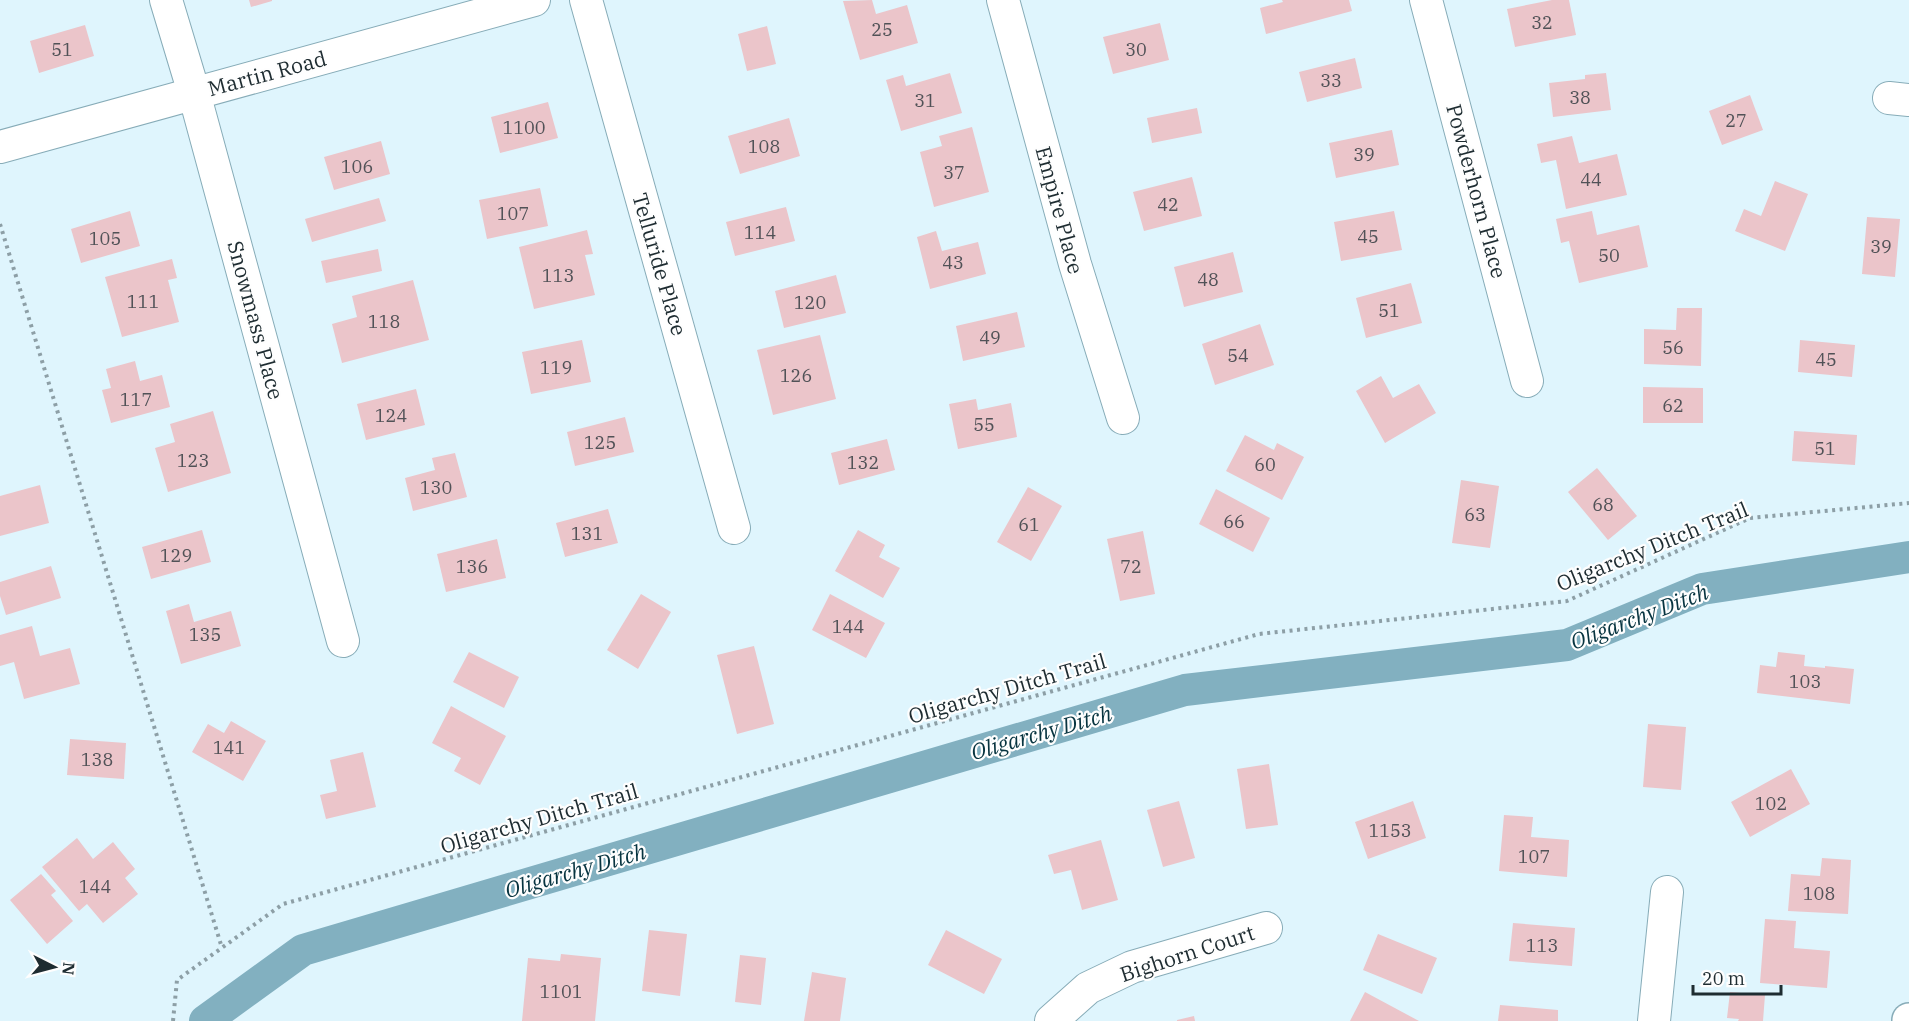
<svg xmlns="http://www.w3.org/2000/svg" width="1909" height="1021" font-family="'IBM Plex Serif',serif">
<rect width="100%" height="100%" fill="#dff5fd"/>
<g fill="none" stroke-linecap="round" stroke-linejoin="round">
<polyline stroke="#82b0c0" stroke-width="32" points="205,1021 303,950 1185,690 1567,645 1702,589 1909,557"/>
</g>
<g fill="#ebc5ca">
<polygon points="249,0 272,0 272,1 251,7"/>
<polygon points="872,0 876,14 907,5 918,43 860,60 843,1"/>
<polygon points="1282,0 1349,0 1352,11 1266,34 1260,8 1283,2"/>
<polygon points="1552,0 1569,0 1576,35 1515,47 1507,9"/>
<polygon points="1160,23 1169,60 1113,74 1103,37"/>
<polygon points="85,25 94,56 39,73 30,41"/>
<polygon points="767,26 776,64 747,71 738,34"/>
<polygon points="1355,58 1362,88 1307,102 1299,72"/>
<polygon points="950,73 962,113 901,131 886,80 903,75 906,86"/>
<polygon points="1606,73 1611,110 1553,117 1549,83 1585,79 1585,75"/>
<polygon points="1750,95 1763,130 1722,145 1709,111"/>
<polygon points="548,102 558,138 500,153 491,117"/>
<polygon points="1197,108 1202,133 1152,143 1147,118"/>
<polygon points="789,118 800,156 740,174 728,136"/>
<polygon points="972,127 989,192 934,207 920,152 942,146 939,136"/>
<polygon points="1392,130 1399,165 1336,178 1329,143"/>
<polygon points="1572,136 1579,163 1617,154 1627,195 1566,209 1556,160 1541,163 1537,144"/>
<polygon points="381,141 390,174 334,190 324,157"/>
<polygon points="1192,177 1202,216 1144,231 1133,192"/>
<polygon points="1775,181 1808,194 1785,251 1735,231 1744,209 1761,216"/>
<polygon points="540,188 548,226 487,239 479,200"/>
<polygon points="379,198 386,221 312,242 305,219"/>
<polygon points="786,207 795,241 735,256 726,222"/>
<polygon points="130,211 140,246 81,263 71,229"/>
<polygon points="1394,211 1402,250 1341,261 1334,222"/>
<polygon points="1592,211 1597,235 1639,225 1648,267 1579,283 1569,241 1561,243 1556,219"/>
<polygon points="1867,217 1900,219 1895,277 1862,274"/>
<polygon points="587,230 593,254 585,255 595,295 534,309 519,247"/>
<polygon points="936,231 942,251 978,242 986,274 930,289 917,237"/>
<polygon points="378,249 382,271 326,283 321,261"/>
<polygon points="1233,252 1243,292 1184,307 1174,267"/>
<polygon points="172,259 177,278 168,280 179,322 122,337 105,277"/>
<polygon points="836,275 846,313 784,328 775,291"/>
<polygon points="413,280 429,340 342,363 332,324 357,317 352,296"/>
<polygon points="1411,283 1422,323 1366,338 1356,298"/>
<polygon points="1677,308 1702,308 1701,366 1644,364 1644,329 1676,330"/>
<polygon points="1017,312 1025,347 963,361 956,326"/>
<polygon points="1260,324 1274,365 1215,385 1202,344"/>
<polygon points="820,335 836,399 773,415 757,350"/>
<polygon points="582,340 591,382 531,394 522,352"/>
<polygon points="1800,340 1855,345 1852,377 1798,372"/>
<polygon points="135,361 140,381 162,375 170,407 111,423 102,390 111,388 106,369"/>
<polygon points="1381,376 1393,398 1419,384 1436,413 1385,443 1356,391"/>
<polygon points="1643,387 1703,388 1703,423 1643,423"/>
<polygon points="416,389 425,425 366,440 357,404"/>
<polygon points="976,399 978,410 1011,403 1017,437 958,449 949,404"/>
<polygon points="213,411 231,473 168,492 155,448 175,442 170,424"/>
<polygon points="625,417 634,452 575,466 567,432"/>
<polygon points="1794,431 1857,435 1855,465 1792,461"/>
<polygon points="1245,435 1274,450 1277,443 1304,457 1282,500 1226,471"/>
<polygon points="887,439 895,470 839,485 831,453"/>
<polygon points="455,453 467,497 413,511 405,478 435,470 432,458"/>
<polygon points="1597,468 1637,516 1608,540 1568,492"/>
<polygon points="1461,480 1499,486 1490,548 1452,543"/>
<polygon points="40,485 49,523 0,536 0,496"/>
<polygon points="1028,487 1062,506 1031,561 997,542"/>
<polygon points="1216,489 1270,518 1253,552 1199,524"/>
<polygon points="608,509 618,543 565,557 556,523"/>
<polygon points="202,530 211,562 151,579 142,547"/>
<polygon points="858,530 885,545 879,557 900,568 883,598 835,571"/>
<polygon points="1143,531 1155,594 1120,601 1107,539"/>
<polygon points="497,539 506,578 446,592 437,554"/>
<polygon points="51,566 61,598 6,615 0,596 0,582"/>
<polygon points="641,594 671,612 638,669 607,650"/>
<polygon points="830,594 885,623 866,658 812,630"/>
<polygon points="189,604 194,622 231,611 241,646 181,664 166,611"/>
<polygon points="32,626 40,656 70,648 80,684 24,699 14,662 0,666 0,635"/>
<polygon points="754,646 774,724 737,734 717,655"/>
<polygon points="469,652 519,677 504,708 453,682"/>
<polygon points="1778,652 1805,655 1804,666 1825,668 1825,666 1854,669 1850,704 1757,693 1760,665 1776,667"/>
<polygon points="451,706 506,736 480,785 454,771 461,758 432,743"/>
<polygon points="231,721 266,741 243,781 192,752 208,724 224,733"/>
<polygon points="1648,724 1686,727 1681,790 1643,787"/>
<polygon points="70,739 126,743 124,779 67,775"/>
<polygon points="363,752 376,807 326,819 320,795 337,791 330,760"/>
<polygon points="1269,764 1278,825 1246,829 1237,769"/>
<polygon points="1791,769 1810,804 1750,837 1731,802"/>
<polygon points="1179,801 1195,858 1163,867 1147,810"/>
<polygon points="1413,801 1426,838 1368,859 1355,822"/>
<polygon points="1504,815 1533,817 1531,837 1569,840 1567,877 1499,871"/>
<polygon points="77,838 93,859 113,842 135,869 125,878 138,894 103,923 87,904 79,911 42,867"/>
<polygon points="1101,840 1118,900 1082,910 1071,870 1054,874 1048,855"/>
<polygon points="1822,858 1851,860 1848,914 1788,911 1791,874 1820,876"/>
<polygon points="41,874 56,891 51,895 73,921 47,944 10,900"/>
<polygon points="1765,919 1796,921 1794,948 1830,951 1827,988 1760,983"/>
<polygon points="1513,923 1575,928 1572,966 1509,961"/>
<polygon points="649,930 687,934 680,996 642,991"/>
<polygon points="946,930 1002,959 984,994 928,965"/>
<polygon points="1378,934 1437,958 1422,994 1363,970"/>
<polygon points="561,954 601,958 595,1021 522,1021 528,958 560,961"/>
<polygon points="740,955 766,958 761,1005 735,1002"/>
<polygon points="812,972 846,978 840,1021 804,1021"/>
<polygon points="1365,992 1419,1021 1350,1021"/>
<polygon points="1730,992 1765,995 1763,1021 1738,1021 1739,1019 1727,1018"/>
<polygon points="1500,1005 1558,1010 1558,1021 1498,1021"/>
<polygon points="1194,1016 1195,1021 1177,1021 1177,1020"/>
</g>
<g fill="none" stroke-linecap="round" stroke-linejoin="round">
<defs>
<g id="minor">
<polyline points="166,0 194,93 343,641"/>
<polyline points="586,0 734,528"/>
<polyline points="1003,0 1075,264 1123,418"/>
<polyline points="1426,0 1527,381"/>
<polyline points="1889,98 1909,100"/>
<polyline points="0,147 534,0"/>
<polyline points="1051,1021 1088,988 1132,967 1266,928"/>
<polyline points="1654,1021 1667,892"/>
</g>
<polyline id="tertiary" points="1909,1021 1909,1020"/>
</defs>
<use href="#minor" stroke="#87acb8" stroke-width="34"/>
<use href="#tertiary" stroke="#87acb8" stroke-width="36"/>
<g stroke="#8d9fa6" stroke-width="4" stroke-dasharray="3 4.5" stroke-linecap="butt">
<polyline points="0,224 222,948"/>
<polyline points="173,1021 177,980 283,904 1259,634 1567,601 1750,518 1909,503"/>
</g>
<use href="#minor" stroke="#fff" stroke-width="32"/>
<use href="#tertiary" stroke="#fff" stroke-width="33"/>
</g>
<g text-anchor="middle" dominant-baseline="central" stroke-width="4.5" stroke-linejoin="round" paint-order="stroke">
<g font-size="18" fill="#515257">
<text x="1542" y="22">32</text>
<text x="882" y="29">25</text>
<text x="62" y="49">51</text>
<text x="1136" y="49">30</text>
<text x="1331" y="80">33</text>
<text x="1580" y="97">38</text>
<text x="925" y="100">31</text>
<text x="1736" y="120">27</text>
<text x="524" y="127">1100</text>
<text x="764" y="146">108</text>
<text x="1364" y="154">39</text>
<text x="357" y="166">106</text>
<text x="954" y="172">37</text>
<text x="1591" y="179">44</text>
<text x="1168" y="204">42</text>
<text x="513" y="213">107</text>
<text x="760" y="232">114</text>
<text x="1368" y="236">45</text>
<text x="105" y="238">105</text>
<text x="1881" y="246">39</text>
<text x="1609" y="255">50</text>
<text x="953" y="262">43</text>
<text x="558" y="275">113</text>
<text x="1208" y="279">48</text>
<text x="143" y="301">111</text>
<text x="810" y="302">120</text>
<text x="1389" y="310">51</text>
<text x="384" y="321">118</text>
<text x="990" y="337">49</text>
<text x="1673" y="347">56</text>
<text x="1238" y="355">54</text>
<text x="1826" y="359">45</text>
<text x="556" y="367">119</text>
<text x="796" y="375">126</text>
<text x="136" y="399">117</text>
<text x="1673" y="405">62</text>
<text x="391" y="415">124</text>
<text x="984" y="424">55</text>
<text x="600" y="442">125</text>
<text x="1825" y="448">51</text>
<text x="193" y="460">123</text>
<text x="863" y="462">132</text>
<text x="1265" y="464">60</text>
<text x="436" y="487">130</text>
<text x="1603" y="504">68</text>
<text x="1475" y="514">63</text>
<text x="1234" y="521">66</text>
<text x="1029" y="524">61</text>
<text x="587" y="533">131</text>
<text x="176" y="555">129</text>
<text x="472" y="566">136</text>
<text x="1131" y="566">72</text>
<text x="848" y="626">144</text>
<text x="205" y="634">135</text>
<text x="1805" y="681">103</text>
<text x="229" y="747">141</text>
<text x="97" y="759">138</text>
<text x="1771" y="803">102</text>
<text x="1390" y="830">1153</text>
<text x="1534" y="856">107</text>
<text x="95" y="886">144</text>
<text x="1819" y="893">108</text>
<text x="1542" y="945">113</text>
<text x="561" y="991">1101</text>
</g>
<g font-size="21" fill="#1e2c31" stroke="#fefefe">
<text transform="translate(267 73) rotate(-15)">Martin Road</text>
<text transform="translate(1477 191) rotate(75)">Powderhorn Place</text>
<text transform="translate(1060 210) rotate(75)">Empire Place</text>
<text transform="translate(660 264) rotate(74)">Telluride Place</text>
<text transform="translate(256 320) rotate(75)">Snowmass Place</text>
<text transform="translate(1652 546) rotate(-22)">Oligarchy Ditch Trail</text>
<text transform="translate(1007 688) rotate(-16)">Oligarchy Ditch Trail</text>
<text transform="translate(539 818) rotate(-16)">Oligarchy Ditch Trail</text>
<text transform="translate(1187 953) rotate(-18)">Bighorn Court</text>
</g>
<g font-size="22" font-style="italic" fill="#073440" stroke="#fefefe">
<text transform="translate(1639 616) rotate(-21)">Oligarchy Ditch</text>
<text transform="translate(1041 732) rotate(-16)">Oligarchy Ditch</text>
<text transform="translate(575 870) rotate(-16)">Oligarchy Ditch</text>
</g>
</g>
<g transform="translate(54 967) rotate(96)" stroke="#fefefe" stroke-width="4.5" paint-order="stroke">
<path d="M0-4.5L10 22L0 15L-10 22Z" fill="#1e2c31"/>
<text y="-9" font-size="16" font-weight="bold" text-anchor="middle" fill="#1e2c31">N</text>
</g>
<path d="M1693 985v9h88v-9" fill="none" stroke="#1e2c31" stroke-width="3"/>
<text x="1702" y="985" font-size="18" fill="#1e2c31" stroke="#fefefe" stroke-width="4.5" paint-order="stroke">20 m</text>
</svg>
